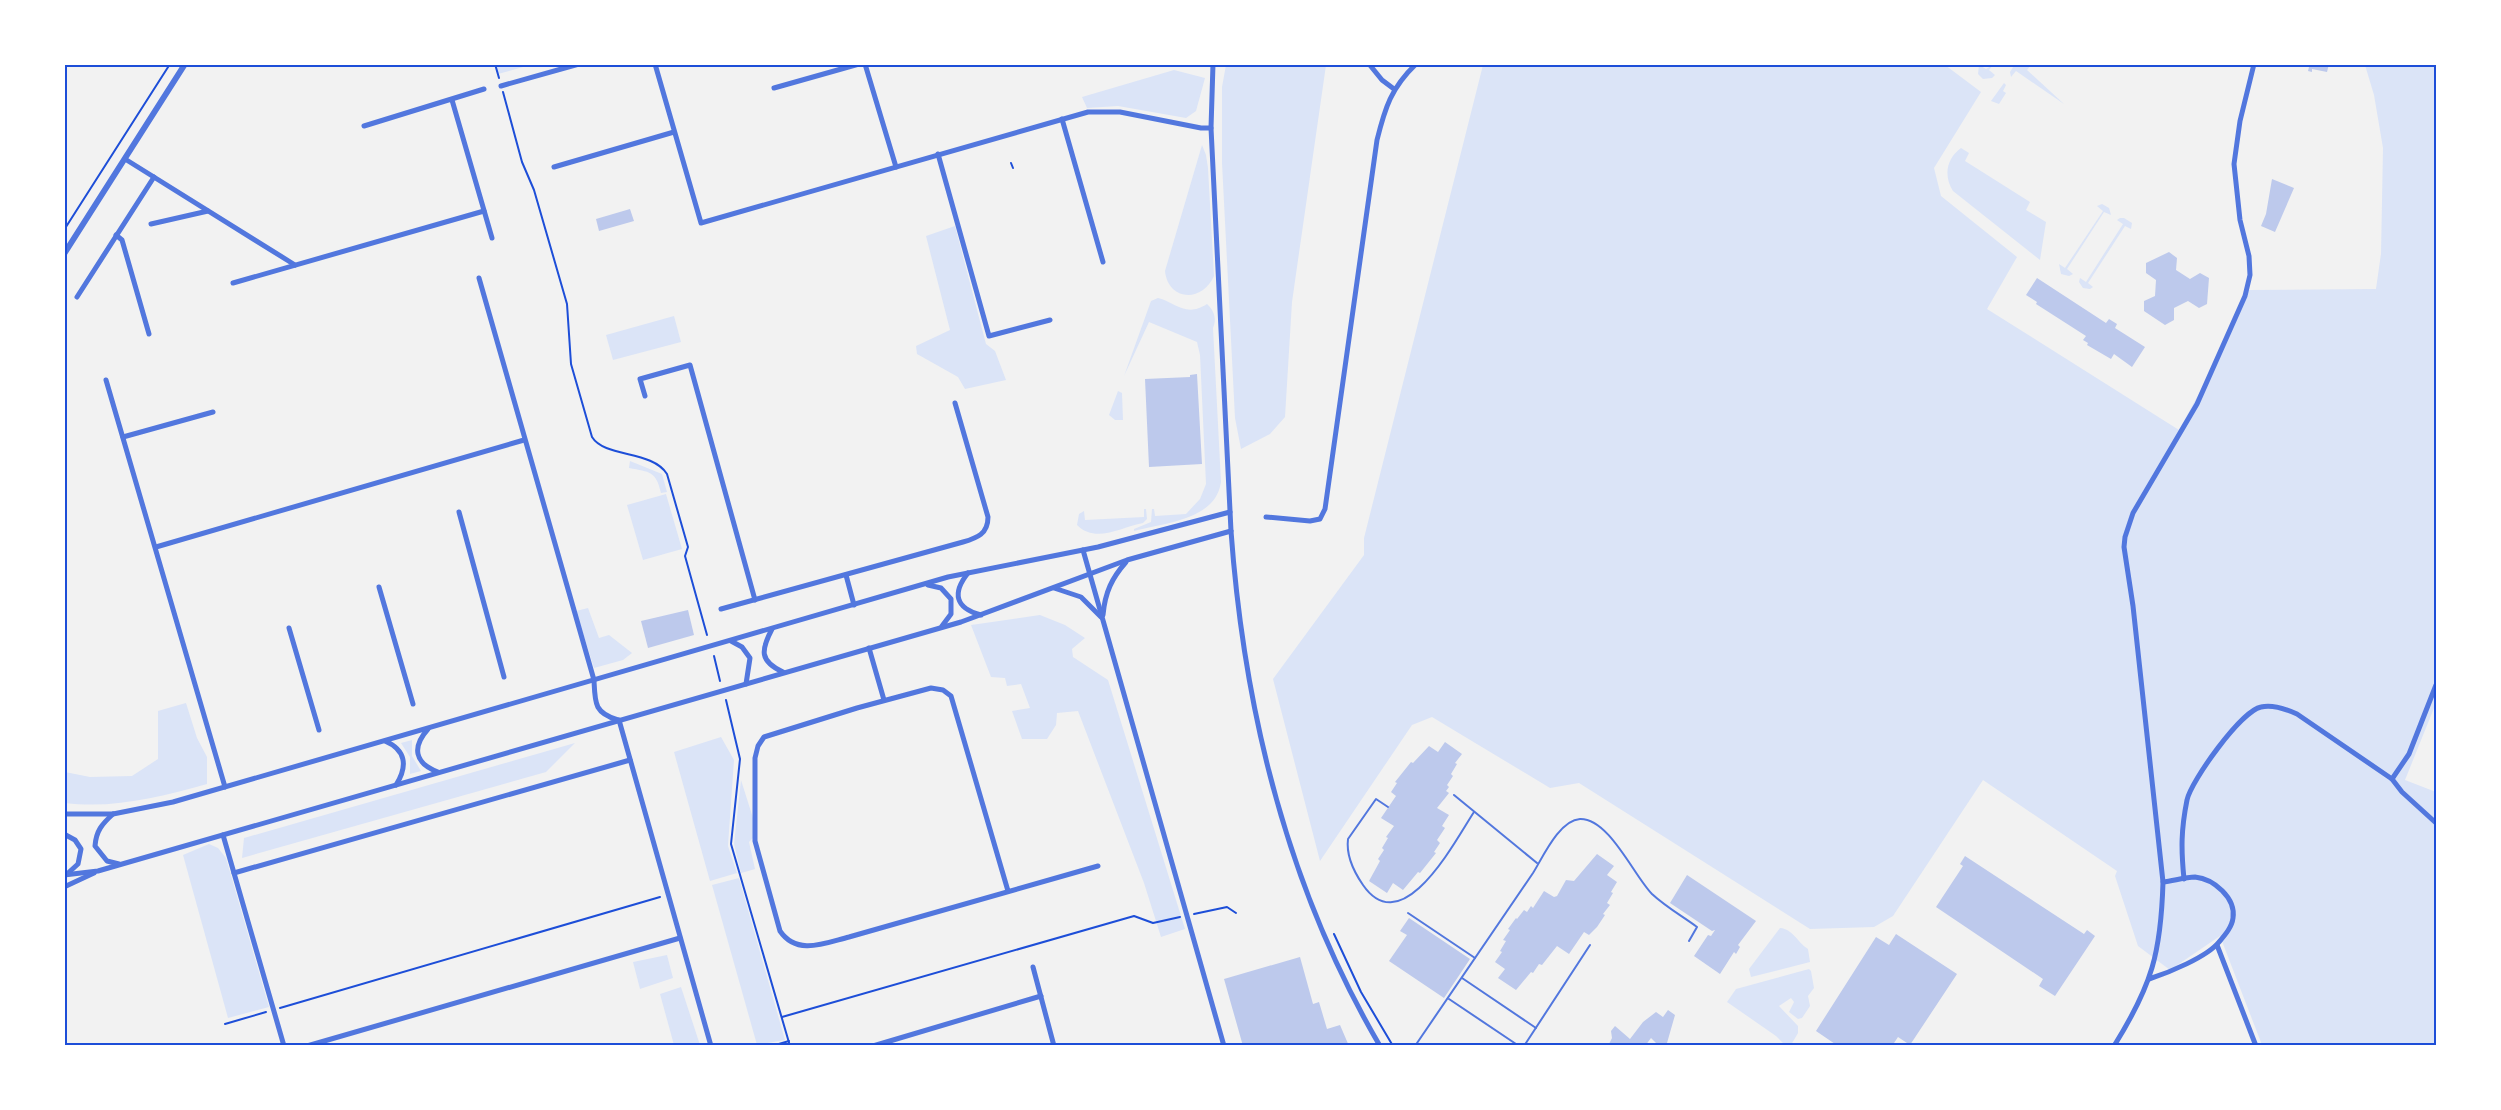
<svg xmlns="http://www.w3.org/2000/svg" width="2501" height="1110" font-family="'Roboto Condensed',sans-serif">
<rect width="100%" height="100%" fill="#f2f2f2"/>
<g fill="#dbe4f7">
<polygon points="495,64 530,65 498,74"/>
<polygon points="2015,64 2031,65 2027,70 2064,104 2016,71 2011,77 2010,72"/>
<polygon points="1226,65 1326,65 1292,302 1285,417 1270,434 1241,449 1235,418 1222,163 1222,87"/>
<polygon points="1483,65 1945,65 1981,92 1934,168 1941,196 2017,257 1987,309 2179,430 2221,353 2249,290 2376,289 2381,254 2383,148 2374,95 2365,65 2436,65 2436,703 2405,780 2436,792 2436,1045 2262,1045 2220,936 2170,970 2138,946 2115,876 2117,871 1983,780 1893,916 1874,927 1810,929 1579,783 1550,788 1432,717 1412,725 1320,861 1273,679 1364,555 1364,538"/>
<polygon points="1979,65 1986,69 1993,65 1989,70 1995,75 1992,78 1983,79 1978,74"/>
<polygon points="1174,70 1205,78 1196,111 1186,118 1118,106 1087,108 1082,97"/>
<polygon points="2004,83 2006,85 2003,91 2006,93 1999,104 1991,101"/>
<path d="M1202,145l4,10 2,13 6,108c-12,27 -46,25 -49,-5z"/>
<path d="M1961,148l8,5 -4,8 65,41 -4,8 20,12 -6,38 -87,-69c-10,-16 -6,-33 8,-43z"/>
<polygon points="2102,204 2109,208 2111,215 2104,212 2067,269 2073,274 2069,276 2061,274 2059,264 2065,268 2103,211 2097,206"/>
<polygon points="2120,218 2124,218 2132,223 2131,229 2125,226 2088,283 2093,287 2090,289 2083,288 2079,282 2080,278 2086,282 2123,224 2117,220"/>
<polygon points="955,226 986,344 995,351 1006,380 965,389 958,377 917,354 916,346 950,330 926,236"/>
<path d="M1158,298c17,4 28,20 49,6 7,6 10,15 6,24l8,154c-5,38 -57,41 -87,49v-2l17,-7 1,-13h2l1,7 31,-2 14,-15 6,-15 -6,-129 -3,-13 -48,-20 -25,54 27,-75z"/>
<polygon points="674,316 681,342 613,360 606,335"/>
<polygon points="1118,391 1122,393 1123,420 1115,420 1109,415"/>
<path d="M630,461l32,13 5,18 -6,1c-5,-22 -11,-21 -32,-25z"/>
<polygon points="666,494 682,549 643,560 627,505"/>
<path d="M1144,509h2l1,10 -4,4c-22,4 -47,21 -66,2l2,-11 5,-3 1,9 59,-3z"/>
<polygon points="588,608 599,638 609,635 632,653 623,660 594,668 576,611"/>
<polygon points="1040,615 1065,625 1085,638 1072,649 1073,657 1108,680 1185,929 1161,937 1144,883 1078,711 1057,713 1056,725 1047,739 1022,739 1012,711 1030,708 1021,684 1007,686 1005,678 991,677 971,625"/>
<path d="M186,703l11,35 10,19v27c-47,13 -93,25 -142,19v-31l25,5 42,-1 26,-17v-48z"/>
<polygon points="721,737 734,760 728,846 737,873 710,881 674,752"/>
<polygon points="412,740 412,756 421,771 410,774 410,757 401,743"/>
<polygon points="575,743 546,772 242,858 244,838"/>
<polygon points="741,780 753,818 753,838 749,842 755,869 741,873 734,844"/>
<polygon points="209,844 218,848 226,858 269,1007 228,1018 183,855"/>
<polygon points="739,878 785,1040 757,1045 712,885"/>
<path d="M1780,928c13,1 17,14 28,21l2,13 -59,15 -2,-8z"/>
<polygon points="667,955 673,978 640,989 633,962"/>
<polygon points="1809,969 1811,971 1814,988 1808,996 1810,1006 1802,1018 1798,1019 1789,1012 1794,1002 1791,998 1779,1006 1798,1026 1798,1033 1791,1045 1785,1045 1776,1036 1727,1002 1736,989"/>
<polygon points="681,987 700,1045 674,1045 660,994"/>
</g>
<g fill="#bdc9ec">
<polygon points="2300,64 2329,64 2327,72 2312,69 2312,72 2308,71 2309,67"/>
<polygon points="2272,179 2294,188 2275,232 2261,226 2266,214"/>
<polygon points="630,209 634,221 599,231 596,219"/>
<polygon points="2169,252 2177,258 2176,270 2190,279 2200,273 2209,278 2207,304 2199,308 2188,301 2174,308 2174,320 2165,325 2144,311 2144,301 2155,296 2156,280 2146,273 2146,263"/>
<polygon points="2037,278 2106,323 2109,319 2117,324 2115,328 2145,347 2132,367 2114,354 2111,359 2087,345 2088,343 2083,340 2086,336 2036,304 2037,302 2026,295"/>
<polygon points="1197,374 1202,464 1149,467 1145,379 1190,377 1190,375"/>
<polygon points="688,610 694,635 648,648 641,621"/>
<polygon points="1445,742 1462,754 1455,763 1457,764 1451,774 1453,776 1447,785 1449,787 1446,791 1449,793 1437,808 1449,815 1442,826 1445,828 1437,840 1440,843 1434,852 1436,853 1420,873 1418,872 1403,890 1393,883 1387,893 1369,881 1380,861 1378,859 1384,850 1382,848 1388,838 1386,837 1394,826 1381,818 1396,796 1391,792 1397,783 1395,782 1411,762 1413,763 1429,746 1438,752"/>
<polygon points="1597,854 1614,866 1607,875 1617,882 1611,892 1613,893 1607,903 1610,905 1603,914 1605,915 1597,927 1589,935 1584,932 1569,954 1557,946 1542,965 1539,964 1533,973 1531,972 1516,990 1498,978 1505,969 1495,962 1502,952 1500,951 1506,941 1503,940 1510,930 1508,929 1516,918 1517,919 1524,910 1527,912 1531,906 1533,908 1544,891 1554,897 1557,896 1566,880 1574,881"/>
<polygon points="1965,856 2084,934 2087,930 2095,936 2055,996 2039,986 2043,979 1936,907 1963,866 1960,864"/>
<polygon points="1687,875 1756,921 1738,945 1740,947 1736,954 1734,952 1720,974 1694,956 1708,935 1711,936 1715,930 1712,931 1670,903"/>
<polygon points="1409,918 1470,959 1444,998 1389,961 1407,935 1400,931"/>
<polygon points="1896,934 1957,974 1910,1045 1898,1037 1892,1046 1838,1046 1816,1031 1876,937 1889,945"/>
<polygon points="1300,957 1313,1004 1319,1002 1327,1029 1340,1025 1349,1046 1243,1046 1224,979"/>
<polygon points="1668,1010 1675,1015 1667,1043 1670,1046 1659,1046 1651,1038 1645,1046 1608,1046 1612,1038 1611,1031 1615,1026 1630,1039 1643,1022 1656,1012 1663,1017"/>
</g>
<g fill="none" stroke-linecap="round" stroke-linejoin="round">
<g stroke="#1d4ed8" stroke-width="2">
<polyline points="495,64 499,78"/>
<path d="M503,92l19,70 12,28 33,114 4,60 21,73c13,21 60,13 75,37l21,73 -3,9 22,79"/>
<polyline points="1011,163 1013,168"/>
<polyline points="64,230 170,64"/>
<polyline points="714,656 720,681"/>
<polyline points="726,700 740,759 731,844 790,1046"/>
<polyline points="1194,914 1227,907 1236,913"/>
<polyline points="1334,934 1361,992 1393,1046"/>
<polyline points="280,1008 660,897"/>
<polyline points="782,1017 1134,916 1153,923 1180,917"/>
<polyline points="225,1024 266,1012"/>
<polyline points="772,1046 789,1041"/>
</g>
<g stroke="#5277de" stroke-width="2">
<polyline points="1454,795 1537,863"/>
<path d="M1388,807l-12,-8 -28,40c-2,16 6,33 15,46 40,58 93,-46 111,-73"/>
<polyline points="1408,913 1475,958"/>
<polyline points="1462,978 1536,1028"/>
<polyline points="1449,999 1519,1046"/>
<path d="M1415,1046l118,-173c9,-14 26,-53 47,-54 29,-1 54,57 72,75 14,13 30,22 45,33l-8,14"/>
<polyline points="1524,1046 1590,945"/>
</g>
<g stroke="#5277de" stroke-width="5">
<polyline points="655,64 701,223 1088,112 1120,112 1201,128 1211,128"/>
<polyline points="865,64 896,167"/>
<path d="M1213,64l-2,64 20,403c13,179 57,358 149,515"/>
<polyline points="1369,64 1382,80 1394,89"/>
<polyline points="501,86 579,64"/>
<polyline points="774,88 859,64"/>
<polyline points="452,100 492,238"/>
<polyline points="1062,119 1103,262"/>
<polyline points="364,126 484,89"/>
<polyline points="938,154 989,336 1050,320"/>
<polyline points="125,159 295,265"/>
<polyline points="554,167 674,132"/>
<polyline points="151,224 208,211"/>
<polyline points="116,235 122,240 149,334"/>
<path d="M479,278l115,402c1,23 0,33 24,40"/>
<polyline points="233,283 484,211"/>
<polyline points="77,297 154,177"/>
<polyline points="106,380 225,787"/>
<polyline points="645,396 640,379 690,365 755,600"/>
<polyline points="123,437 213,412"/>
<polyline points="459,512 504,677"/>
<path d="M1266,517l44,4 10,-2 5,-10 52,-369c8,-32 14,-52 39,-76"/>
<polyline points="156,547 524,440"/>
<polyline points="1083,550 1224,1046"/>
<path d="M968,573c-16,20 -13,35 13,42"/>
<polyline points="846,575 854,605"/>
<polyline points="928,585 941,588 951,599 951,614 942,626"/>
<polyline points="379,587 413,704"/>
<polyline points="1054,588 1081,597 1101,617"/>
<path d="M721,609l242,-67c14,-4 25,-8 25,-25l-33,-114"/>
<path d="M1103,615c2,-23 9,-37 23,-53"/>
<polyline points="289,628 319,730"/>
<path d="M772,629c-11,21 -13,32 11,43"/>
<polyline points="731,641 742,647 750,658 746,684"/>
<polyline points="869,648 884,700"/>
<polyline points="619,720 711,1046"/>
<path d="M428,729c-16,18 -14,34 10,43"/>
<path d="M385,741c21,9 23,25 11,44"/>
<polyline points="2392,779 2409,754 2436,685"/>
<polyline points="64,814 113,814 173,802 948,577 1098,547 1230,512"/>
<path d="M113,814c-11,10 -17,17 -18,32l12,15 12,3"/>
<polyline points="64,834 75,840 81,849 78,864 67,874"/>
<polyline points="223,835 284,1046"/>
<polyline points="234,873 630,760"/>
<polyline points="64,875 98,871 961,622 1127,560 1231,531"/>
<path d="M2184,879c-3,-30 -3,-49 3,-79 4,-19 54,-89 74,-93 12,-3 25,2 36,7l95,65 10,13 34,31"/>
<polyline points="64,887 94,873"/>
<path d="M1008,891l-57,-195 -8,-6 -12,-2 -74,20 -93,29 -6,9 -3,12v83l25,90c17,25 45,12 69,6l249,-71"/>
<polyline points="2217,945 2256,1046"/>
<polyline points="1033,967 1054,1046"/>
<path d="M2149,979c19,-6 58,-22 70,-37 6,-7 13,-15 14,-24 3,-20 -19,-39 -38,-41 -10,0 -22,4 -32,5"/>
<polyline points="307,1046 680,938"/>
<polyline points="873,1046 1041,996"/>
<path d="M2114,1046c38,-61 47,-93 49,-164l-30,-276 -9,-59 1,-10 8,-24 64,-109 48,-108 5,-21 -1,-19 -9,-36 -6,-56 6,-43 14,-57"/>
</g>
<polyline stroke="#5277de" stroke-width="6" points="64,254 185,64"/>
</g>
<rect width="2501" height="1110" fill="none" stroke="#ffffff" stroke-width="132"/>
<rect x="66" y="66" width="2369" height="978" fill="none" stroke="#1d4ed8" stroke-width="2"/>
</svg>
